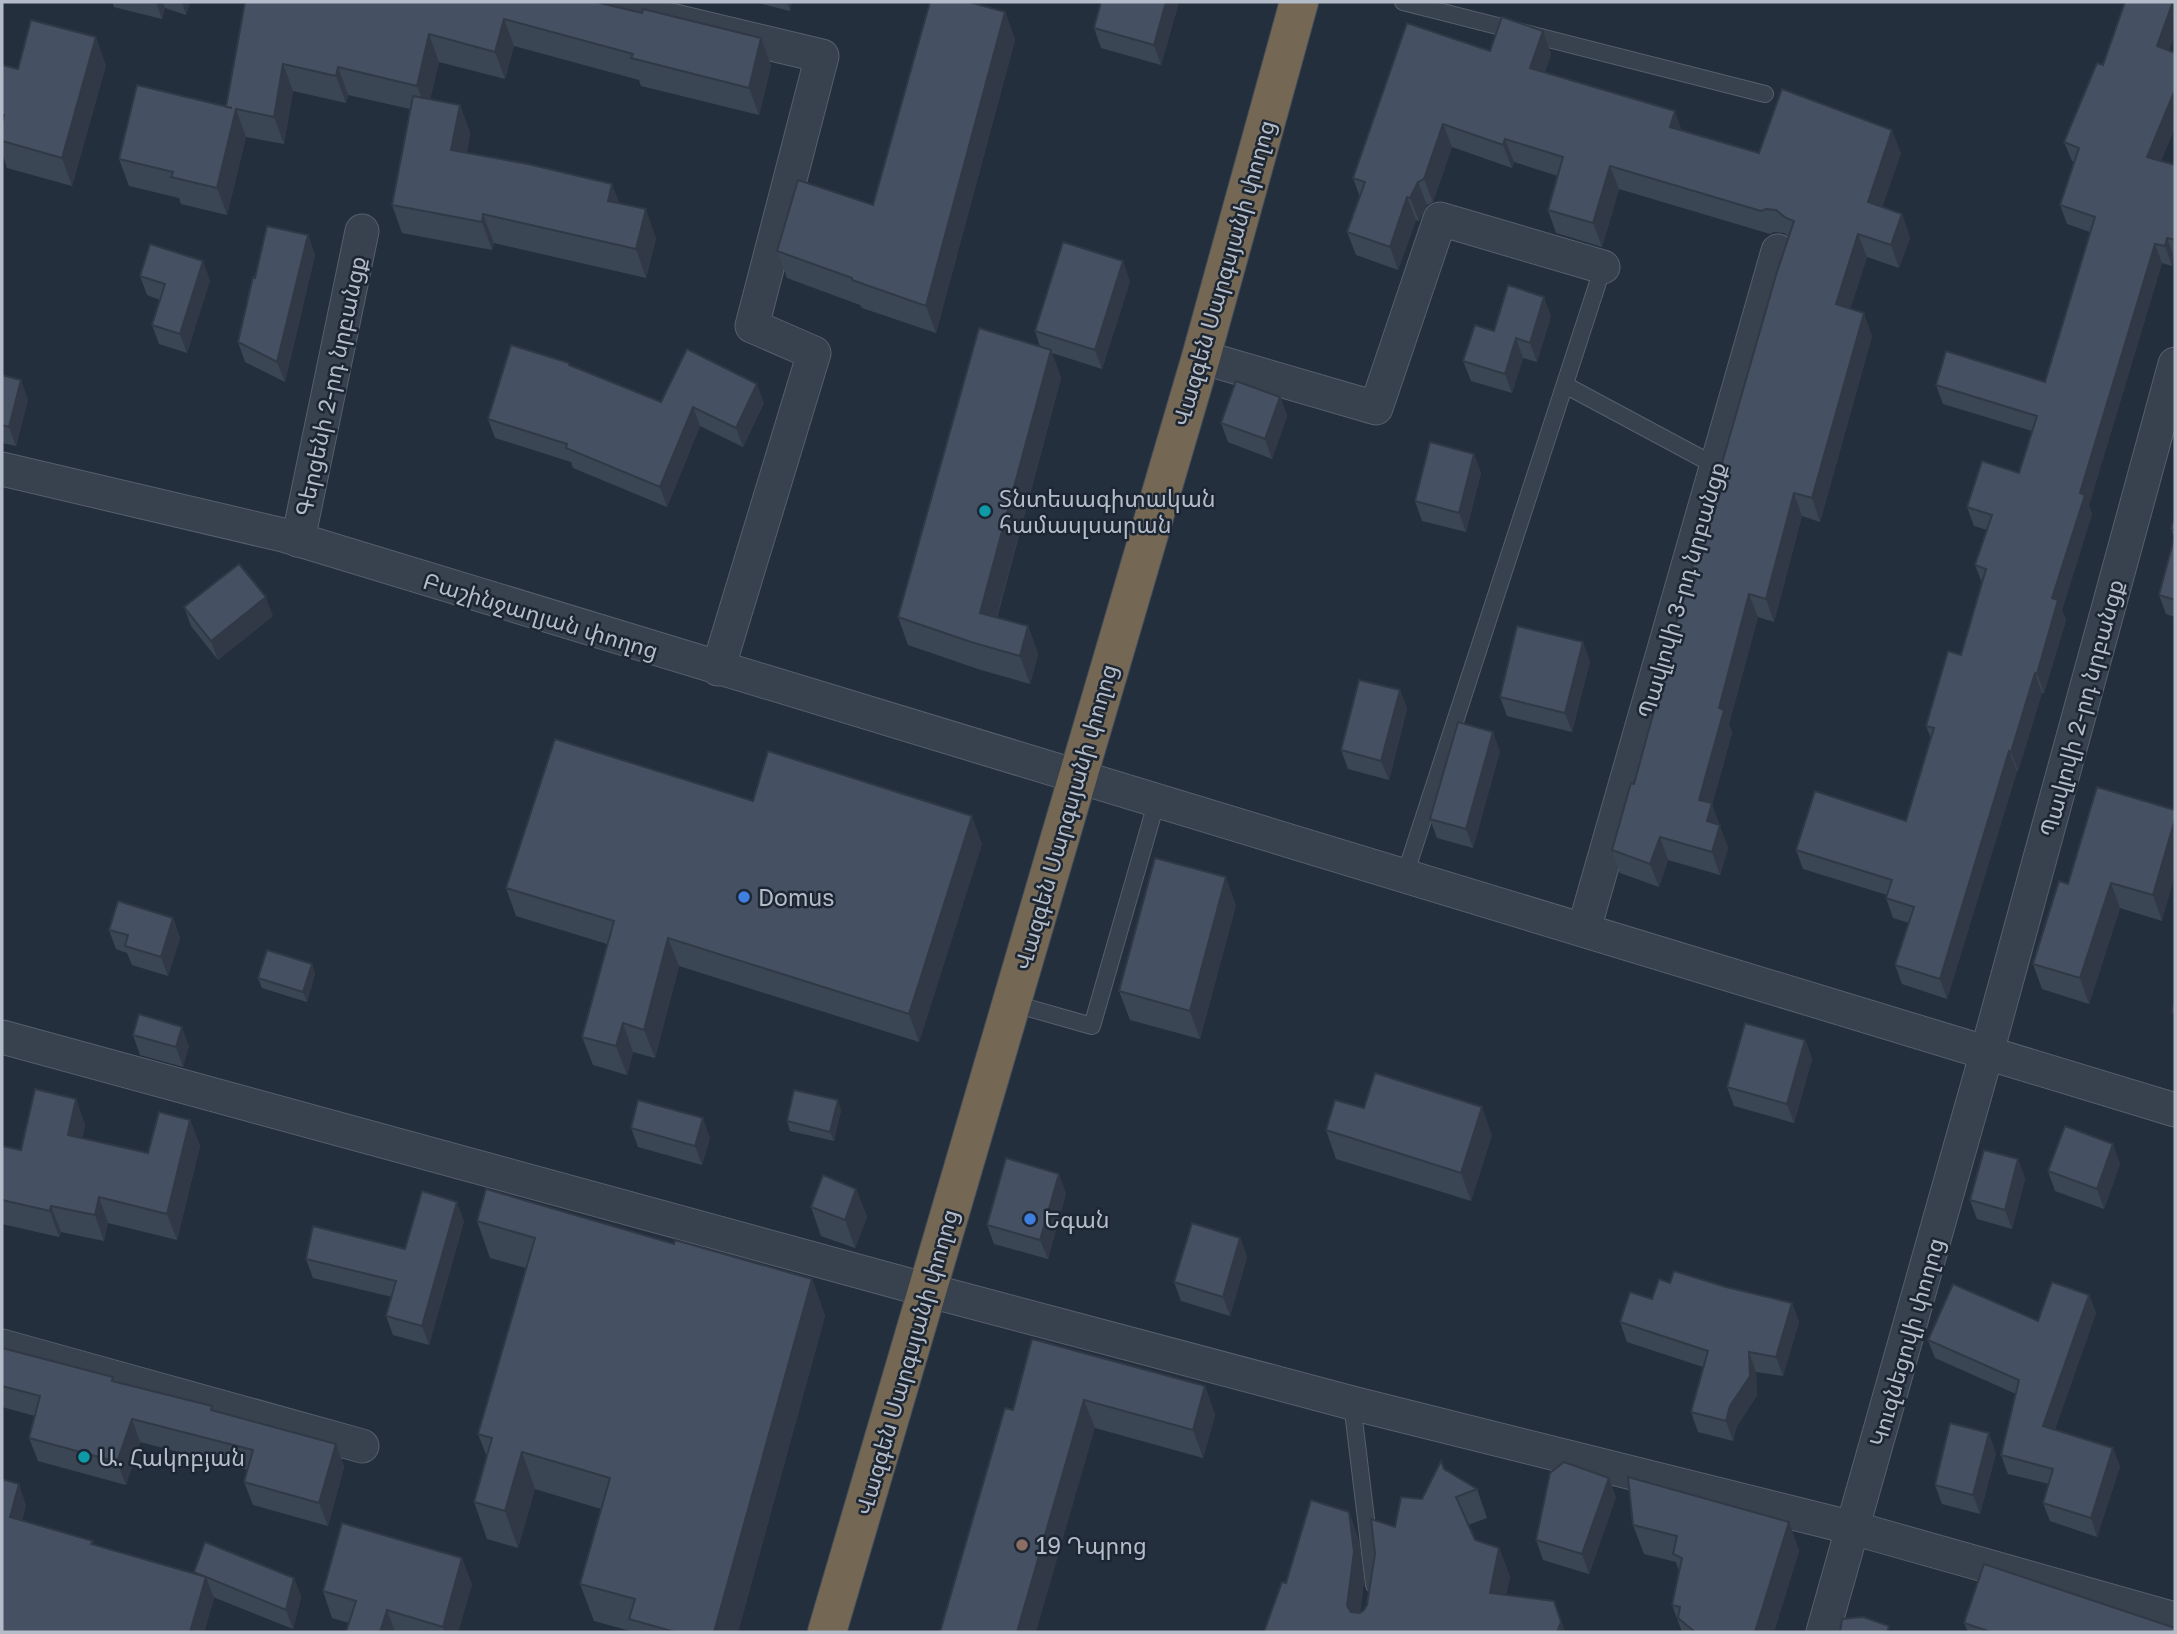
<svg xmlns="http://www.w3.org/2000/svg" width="2177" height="1634" font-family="'Golos Text','Noto Sans Armenian',sans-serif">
<rect width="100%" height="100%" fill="#242f3e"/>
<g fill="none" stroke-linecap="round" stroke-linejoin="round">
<defs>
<g id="lane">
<polyline points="1403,2 1765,94"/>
<polyline points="1565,385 1716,466"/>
<polyline points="1405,875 1603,267"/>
<polyline points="1011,1003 1092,1026 1157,800"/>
<polyline points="1352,1403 1374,1585"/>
</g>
<g id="street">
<polyline points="595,2 822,56 752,326 814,353 718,669"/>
<polyline points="1201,357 1376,408 1440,219 1603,267"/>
<polyline points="2,469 283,535 2175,1110"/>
<polyline points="298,540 362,231"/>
<polyline points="1584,929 1778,251"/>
<polyline points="2,1037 927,1290 1352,1403 1853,1528 2175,1619"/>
<polyline points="2,1346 362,1446"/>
<polyline points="1823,1632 1987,1052 2175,364"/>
</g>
<polyline id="highway" points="827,1632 1201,357 1299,2"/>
</defs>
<use href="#lane" stroke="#565f6c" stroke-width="18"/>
<use href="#street" stroke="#565f6c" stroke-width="35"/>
<use href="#highway" stroke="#434c59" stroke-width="40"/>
<use href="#lane" stroke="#38414e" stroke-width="16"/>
<use href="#street" stroke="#38414e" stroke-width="33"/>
<use href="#highway" stroke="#746855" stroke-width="38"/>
</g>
<g fill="#3b4654">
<polygon points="112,2 190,2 186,15 165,8 162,19 114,7"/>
<polygon points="245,2 642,13 761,38 771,66 759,115 641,86 639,80 514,46 505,79 439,62 430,99 460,105 470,133 467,152 619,203 656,238 646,278 494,243 492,250 402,233 392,205 410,109 348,95 346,103 293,91 284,144 246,137 227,215 181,204 179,198 129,186 119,159 226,107"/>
<polygon points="754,2 792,2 790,11"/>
<polygon points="1101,2 1179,2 1161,65 1101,48 1094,28"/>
<polygon points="1005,12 1015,40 936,333 862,308 860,305 787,278 777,251 873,205"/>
<polygon points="1543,31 1551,54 1545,72 1682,130 1759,153 1901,153 1882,207 1902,214 1910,238 1899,268 1867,257 1850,309 1872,336 1820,522 1802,516 1774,622 1758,617 1729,724 1732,733 1712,805 1728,848 1720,875 1668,860 1659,887 1620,873 1612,850 1634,784 1670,654 1668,651 1789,237 1784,233 1774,232 1770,234 1619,189 1602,247 1556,233 1548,210 1558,176 1514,162 1512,168 1452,147 1433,202 1427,205 1419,221 1416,220 1398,270 1356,255 1347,232 1360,197 1353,178 1490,51"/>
<polygon points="2169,50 2175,53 2175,127 2161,161 2175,165 2175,257 2174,257 2172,266 2162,263 2089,505 2092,514 2062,610 2066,620 2044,693 2042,693 2018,771 2017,771 1947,999 1902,984 1895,965 1909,923 1893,918 1886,898 1887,895 1803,869 1796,850 1906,821 1931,738 1926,726 1961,655 1982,583 1975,565 1987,530 1974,526 1967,507 2019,473 2032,431 1943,404 1936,385 2045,382 2090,232 2067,224 2060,205 2074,162 2072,161 2064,142 2103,65"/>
<polygon points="2,65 18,69 106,65 72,186 7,168 2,152"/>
<polygon points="308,235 315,255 285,382 245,362 238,342 255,278"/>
<polygon points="140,276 210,280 187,353 159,344 152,325 160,300 147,295"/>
<polygon points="1130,281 1102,369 1052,353 1061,378 997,618 1028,626 1038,654 1030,684 981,670 908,645 898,617 1040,347 1035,331"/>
<polygon points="1551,316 1537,362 1523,358 1512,393 1471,381 1463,361"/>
<polygon points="569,363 570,366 661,402 764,403 743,447 700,426 667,507 573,468 571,462 495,438 488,419"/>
<polygon points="2,375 28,399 16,446 2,443"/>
<polygon points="1280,397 1287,416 1272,459 1228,442 1221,423"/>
<polygon points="1474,454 1481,473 1466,532 1422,521 1415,501"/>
<polygon points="2175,516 2175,617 2166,614 2159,595 2174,538 2171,529"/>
<polygon points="184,607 273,616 218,660 191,626"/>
<polygon points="1590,661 1572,732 1507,716 1500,697"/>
<polygon points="1400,690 1407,709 1389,780 1348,769 1341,750"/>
<polygon points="1500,751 1473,848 1437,838 1430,819"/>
<polygon points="753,801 982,844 919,1042 679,966 655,1058 633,1052 627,1075 593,1065 582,1037 607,944 516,916 506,888"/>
<polygon points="2175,810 2162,921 2120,908 2089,1004 2042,989 2033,964 2068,884"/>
<polygon points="1236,905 1200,1039 1130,1020 1119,991"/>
<polygon points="173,918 180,938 168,976 132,965 127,953 116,949 109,930"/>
<polygon points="312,964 315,974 307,1002 262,988 258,978"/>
<polygon points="133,1035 189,1046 183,1067 140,1055"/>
<polygon points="1805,1040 1812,1059 1794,1123 1734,1106 1727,1087"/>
<polygon points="76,1099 85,1125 82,1138 148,1153 190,1120 200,1146 177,1240 108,1223 104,1241 61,1232 59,1237 2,1224 2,1146 21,1150"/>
<polygon points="1364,1108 1492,1135 1471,1201 1336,1159 1326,1130"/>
<polygon points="841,1110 834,1141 790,1131 787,1121"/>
<polygon points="631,1128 710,1138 702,1165 638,1147"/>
<polygon points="2018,1159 2025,1179 2012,1229 1977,1219 1970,1200"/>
<polygon points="2120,1164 2104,1209 2055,1191 2048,1171"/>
<polygon points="856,1189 867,1217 855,1248 821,1236 811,1207"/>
<polygon points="1066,1193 1048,1259 994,1244 987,1225"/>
<polygon points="464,1221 429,1345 393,1335 386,1316 392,1297 313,1278 306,1259 405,1249"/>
<polygon points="477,1221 674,1244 812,1279 825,1316 738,1632 634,1632 594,1621 580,1584 601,1509 535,1489 518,1548 487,1539 474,1502 487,1457 478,1434 526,1268 490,1258"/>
<polygon points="1240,1238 1247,1257 1230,1316 1181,1301 1174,1282"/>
<polygon points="1670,1283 1726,1287 1792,1303 1799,1322 1783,1376 1756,1372 1757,1395 1737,1426 1733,1441 1698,1432 1691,1412 1703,1367 1627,1342 1620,1322 1652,1299"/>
<polygon points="2089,1295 2096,1313 2055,1429 2120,1466 2097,1537 2050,1521 2043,1503 2049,1484 2008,1474 2001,1455 2016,1394 1935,1358 1928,1340 2038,1321"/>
<polygon points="1032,1339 1205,1386 1215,1415 1203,1458 1095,1428 1013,1410"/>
<polygon points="2,1348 113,1377 114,1381 212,1406 214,1411 336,1444 344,1467 328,1526 253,1505 244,1482 248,1470 140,1442 126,1485 38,1461 29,1438 35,1416 2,1407"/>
<polygon points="1996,1453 1980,1514 1942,1504 1935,1485"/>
<polygon points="2,1479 26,1505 22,1520 94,1545 194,1574 194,1572 294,1578 301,1597 293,1629 213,1597 214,1598 204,1632 2,1632"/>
<polygon points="1477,1489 1487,1518 1468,1525 1475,1540 1499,1548 1510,1577 1506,1595 1554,1601 1565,1632 1264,1632 1286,1583 1349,1512 1359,1541 1364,1581 1360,1613 1364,1610 1367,1605 1395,1527 1422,1499"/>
<polygon points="1616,1497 1589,1574 1543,1560 1536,1540"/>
<polygon points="1789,1522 1799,1551 1774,1632 1682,1632 1672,1605 1679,1571 1676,1562 1644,1554 1633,1525"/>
<polygon points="472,1584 458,1632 346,1632 349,1623 332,1618 323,1591"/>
<polygon points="1964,1623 2175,1632 1968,1632"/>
</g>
<g fill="#303945">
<polygon points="156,2 163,2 165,8 162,19"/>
<polygon points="182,2 190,2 186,15"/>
<polygon points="787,2 792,2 790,11"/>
<polygon points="1166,2 1179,2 1161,65 1154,45"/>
<polygon points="2173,2 2175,2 2175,34 2164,65 2157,46"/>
<polygon points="1005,12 1015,40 936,333 926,306"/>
<polygon points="504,19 514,46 505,79 495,52"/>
<polygon points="1543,31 1551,54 1538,91 1530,68"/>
<polygon points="429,34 439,62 427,113 417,86"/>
<polygon points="96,37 106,65 72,186 62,158"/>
<polygon points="761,38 771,66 759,115 749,88"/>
<polygon points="283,64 293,91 284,144 274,117"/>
<polygon points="338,67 348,95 346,103 336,76"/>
<polygon points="2175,90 2175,127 2154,177 2147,157"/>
<polygon points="460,105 470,133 462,178 451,150"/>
<polygon points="236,109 246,137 227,215 217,188"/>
<polygon points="1675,111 1683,134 1670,127"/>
<polygon points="1443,124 1452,147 1433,202 1424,179"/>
<polygon points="1892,130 1901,153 1876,225 1868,202"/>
<polygon points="1505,139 1514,162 1512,168 1503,145"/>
<polygon points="1610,166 1619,189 1602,247 1593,223"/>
<polygon points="1418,182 1427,205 1419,221 1410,198"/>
<polygon points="612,184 623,212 608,201"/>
<polygon points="1407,197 1416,220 1398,270 1390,247"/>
<polygon points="646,209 656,238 646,278 636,249"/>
<polygon points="483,214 494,243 492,250 482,222"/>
<polygon points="1902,214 1910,238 1899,268 1891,245"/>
<polygon points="1858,234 1867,257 1844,327 1836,304"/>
<polygon points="308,235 315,255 285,382 277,362"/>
<polygon points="2167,238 2174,257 2172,266 2165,246"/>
<polygon points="2155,244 2162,263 2089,505 2092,514 2062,610 2066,620 2044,693 2037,674 2052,598 2080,493"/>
<polygon points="203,261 210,280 187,353 180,334"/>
<polygon points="1123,261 1130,281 1102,369 1095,350"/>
<polygon points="1544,297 1551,316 1537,362 1530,343"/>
<polygon points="1864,313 1872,336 1820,522 1812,498"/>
<polygon points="1516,338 1523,358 1512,393 1505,374"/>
<polygon points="1051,350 1061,378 990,641 980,613"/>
<polygon points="21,380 28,399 16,446 9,427"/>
<polygon points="757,384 764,403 743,447 736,428"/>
<polygon points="1280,397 1287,416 1272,459 1265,439"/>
<polygon points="693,407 700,426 667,507 660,487"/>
<polygon points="1474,454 1481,473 1466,532 1459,513"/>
<polygon points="1794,493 1802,516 1774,622 1766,599"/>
<polygon points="1749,594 1758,617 1729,724 1732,733 1712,805 1728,848 1720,875 1712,852 1699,800 1719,708"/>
<polygon points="266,597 273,616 218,660 211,641"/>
<polygon points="1028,626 1038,654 1030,684 1020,656"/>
<polygon points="1583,642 1590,661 1572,732 1565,713"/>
<polygon points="2035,673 2042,693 2018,771 2011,752"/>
<polygon points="1400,690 1407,709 1389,780 1381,761"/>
<polygon points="1493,732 1500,751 1473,848 1466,829"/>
<polygon points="2009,751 2017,771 1947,999 1940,979"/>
<polygon points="972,816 982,844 919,1042 909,1014"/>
<polygon points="2175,819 2175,875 2162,921 2153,895"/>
<polygon points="1660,837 1668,860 1659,887 1650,864"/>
<polygon points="1226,877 1236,905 1200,1039 1190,1011"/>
<polygon points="2111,883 2120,908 2089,1004 2080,978"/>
<polygon points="173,918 180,938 168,976 161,957"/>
<polygon points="668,938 679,966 655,1058 644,1030"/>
<polygon points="312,964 315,974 307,1002 303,992"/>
<polygon points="623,1023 633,1052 627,1075 616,1046"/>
<polygon points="182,1027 189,1046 183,1067 176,1047"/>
<polygon points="1805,1040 1812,1059 1794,1123 1787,1104"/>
<polygon points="76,1099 85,1125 77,1161 68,1135"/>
<polygon points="838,1100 841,1110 834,1141 830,1132"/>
<polygon points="1482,1107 1492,1135 1471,1201 1461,1173"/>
<polygon points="703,1118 710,1138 702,1165 695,1146"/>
<polygon points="190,1120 200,1146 177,1240 167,1214"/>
<polygon points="2113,1144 2120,1164 2104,1209 2097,1189"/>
<polygon points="2018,1159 2025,1179 2012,1229 2005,1210"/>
<polygon points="1059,1174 1066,1193 1048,1259 1040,1240"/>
<polygon points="856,1189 867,1217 855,1248 845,1220"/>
<polygon points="99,1197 108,1223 104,1241 95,1215"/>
<polygon points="457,1202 464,1221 429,1345 422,1326"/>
<polygon points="51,1206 61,1232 59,1237 50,1211"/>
<polygon points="1240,1238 1247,1257 1230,1316 1223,1297"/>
<polygon points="812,1279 825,1316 738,1632 714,1632"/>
<polygon points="2089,1295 2096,1313 2050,1444 2043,1426"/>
<polygon points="1792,1303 1799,1322 1783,1376 1776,1357"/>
<polygon points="1749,1352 1756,1372 1757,1395 1737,1426 1733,1441 1726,1421 1730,1406"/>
<polygon points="1205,1386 1215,1415 1203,1458 1193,1430"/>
<polygon points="1084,1400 1095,1428 1036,1632 1017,1632"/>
<polygon points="132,1419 140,1442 126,1485 117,1462"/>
<polygon points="1989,1433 1996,1453 1980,1514 1973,1495"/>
<polygon points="336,1444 344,1467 328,1526 319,1503"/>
<polygon points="2113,1448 2120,1466 2097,1537 2091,1518"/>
<polygon points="522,1452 535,1489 518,1548 505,1511"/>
<polygon points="1609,1478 1616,1497 1589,1574 1582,1554"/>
<polygon points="19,1484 26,1505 17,1538 10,1517"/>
<polygon points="1349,1512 1359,1541 1364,1581 1357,1632 1347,1606"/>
<polygon points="1789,1522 1799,1551 1774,1632 1755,1632"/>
<polygon points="1499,1548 1510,1577 1500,1622 1490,1593"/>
<polygon points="462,1558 472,1584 458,1632 445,1632 443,1627"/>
<polygon points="206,1577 214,1598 204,1632 190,1632"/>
<polygon points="294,1578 301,1597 293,1629 286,1610"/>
<polygon points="1554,1601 1565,1632 1557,1632"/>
<polygon points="387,1610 395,1632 380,1632"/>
</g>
<g fill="#455162" stroke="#303945" stroke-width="2">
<polygon points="245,2 596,2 642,13 643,9 761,38 749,88 631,58 633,54 504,19 495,52 429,34 417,86 338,67 336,76 283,64 274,117 236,109 217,188 171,177 173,172 119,159 137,85 232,108 226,107"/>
<polygon points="930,2 969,2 1005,12 926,306 852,280 852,278 777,251 798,180 873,205"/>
<polygon points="1101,2 1166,2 1154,45 1094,28"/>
<polygon points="2125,2 2173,2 2157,46 2175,53 2175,90 2147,157 2175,165 2175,240 2167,238 2165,246 2155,244 2080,493 2085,495 2052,598 2058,600 2037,674 2035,673 2011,752 2009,751 1940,979 1895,965 1914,907 1886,898 1892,880 1796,850 1815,791 1906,821 1934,728 1926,726 1948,651 1961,655 1986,569 1975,565 1992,515 1967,507 1982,461 2019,473 2037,416 1936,385 1946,351 2045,382 2095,217 2060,205 2079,148 2064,142 2097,63 2103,65"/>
<polygon points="1502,17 1543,31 1530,68 1675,111 1670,127 1759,153 1782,89 1892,130 1868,202 1902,214 1891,245 1858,234 1836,304 1864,313 1812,498 1794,493 1766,599 1749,594 1719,708 1724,710 1699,800 1712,803 1707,821 1720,825 1712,852 1660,837 1650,864 1612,850 1631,783 1634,784 1670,652 1668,651 1776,275 1794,221 1786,218 1776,210 1766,209 1761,211 1610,166 1593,223 1548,210 1563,157 1505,139 1503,145 1443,124 1424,179 1418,182 1410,198 1407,197 1390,247 1347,232 1365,182 1353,178 1407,23 1490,51"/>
<polygon points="31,20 96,37 62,158 2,141 2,123 4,115 2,115 2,65 18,69"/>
<polygon points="413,96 460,105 451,150 528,164 612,184 608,201 646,209 636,249 483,214 482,222 392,205"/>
<polygon points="267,226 308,235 277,362 238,342 253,277 255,278"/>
<polygon points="1063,242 1123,261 1095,350 1035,331"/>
<polygon points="150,244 203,261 180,334 152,325 165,284 140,276"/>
<polygon points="1508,285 1544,297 1530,343 1516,338 1505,374 1463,361 1475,325 1494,331"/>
<polygon points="979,328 1051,350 980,613 1028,626 1020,656 971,642 898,617"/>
<polygon points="511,345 569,363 569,365 661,402 687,349 757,384 736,428 693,407 660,487 566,448 567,444 488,419"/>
<polygon points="2,375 21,380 9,427 2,425"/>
<polygon points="1236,381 1280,397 1265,439 1221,423"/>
<polygon points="1430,442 1474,454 1459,513 1415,501"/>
<polygon points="2175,516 2175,531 2171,529"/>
<polygon points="2175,535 2175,600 2159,595"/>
<polygon points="239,564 266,597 211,641 184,607"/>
<polygon points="1517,626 1583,642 1565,713 1500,697"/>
<polygon points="1359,680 1400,690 1381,761 1341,750"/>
<polygon points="1458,722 1493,732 1466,829 1430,819"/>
<polygon points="555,739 753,801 768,751 972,816 909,1014 668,938 644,1030 623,1023 616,1046 582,1037 614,921 506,888"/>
<polygon points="2097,787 2175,810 2175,819 2153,895 2111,883 2080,978 2033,964 2059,881 2068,884"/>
<polygon points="1155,858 1226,877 1190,1011 1119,991"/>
<polygon points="118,901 173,918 161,957 125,946 128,935 109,930"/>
<polygon points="267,950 312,964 303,992 258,978"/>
<polygon points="2175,1001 2175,1013 2172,1012"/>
<polygon points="139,1014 182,1027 176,1047 133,1035"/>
<polygon points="1745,1023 1805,1040 1787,1104 1727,1087"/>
<polygon points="1375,1073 1482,1107 1461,1173 1326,1130 1335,1100 1364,1108"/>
<polygon points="35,1089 76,1099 68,1135 148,1153 159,1112 190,1120 167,1214 99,1197 95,1215 51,1206 50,1211 2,1200 2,1146 21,1150"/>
<polygon points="794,1090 838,1100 830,1132 787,1121"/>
<polygon points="638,1100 703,1118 695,1146 631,1128"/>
<polygon points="2065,1126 2113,1144 2097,1189 2048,1171"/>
<polygon points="1984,1150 2018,1159 2005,1210 1970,1200"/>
<polygon points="1006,1158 1059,1174 1040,1240 987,1225"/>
<polygon points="823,1175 856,1189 845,1220 811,1207"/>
<polygon points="486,1189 674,1244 675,1240 812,1279 714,1632 675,1632 629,1619 635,1599 580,1584 610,1478 522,1452 505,1511 474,1502 492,1438 478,1434 535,1238 477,1221"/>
<polygon points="422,1191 457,1202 422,1326 386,1316 396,1281 306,1259 313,1226 405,1249"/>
<polygon points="1192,1223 1240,1238 1223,1297 1174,1282"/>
<polygon points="1674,1271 1726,1287 1792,1303 1776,1357 1749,1352 1750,1376 1730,1406 1726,1421 1691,1412 1708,1351 1620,1322 1630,1292 1652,1299 1659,1279 1670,1283"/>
<polygon points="2052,1282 2089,1295 2043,1426 2113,1448 2091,1518 2043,1503 2053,1469 2001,1455 2019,1380 1928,1340 1953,1284 2038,1321"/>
<polygon points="1032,1339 1205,1386 1193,1430 1084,1400 1017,1632 940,1632 1005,1408 1013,1410"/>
<polygon points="2,1348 113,1377 112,1381 212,1406 211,1410 336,1444 319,1503 244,1482 253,1450 132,1419 117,1462 29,1438 40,1396 2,1386"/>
<polygon points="1950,1423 1989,1433 1973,1495 1935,1485"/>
<polygon points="1441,1461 1444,1469 1477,1489 1456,1497 1475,1540 1499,1548 1490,1593 1554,1601 1561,1622 1557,1632 1264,1632 1282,1582 1286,1583 1311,1500 1349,1512 1354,1552 1347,1606 1351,1612 1360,1613 1364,1610 1367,1605 1375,1554 1371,1519 1395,1527 1401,1497 1422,1499"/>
<polygon points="1564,1462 1609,1478 1582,1554 1536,1540 1550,1473"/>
<polygon points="1628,1477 1789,1522 1755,1632 1695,1632 1678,1618 1680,1607 1672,1605 1682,1558 1673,1554 1677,1536 1633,1525"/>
<polygon points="2,1479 19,1484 10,1517 93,1541 91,1544 206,1577 190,1632 2,1632"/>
<polygon points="342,1523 462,1558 443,1627 387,1610 380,1632 346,1632 356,1601 323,1591"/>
<polygon points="205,1542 294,1578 286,1610 194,1572"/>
<polygon points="1984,1564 2175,1628 2175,1632 1991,1632 1964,1623"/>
<polygon points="1863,1617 1889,1626 1887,1632 1840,1632 1842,1619"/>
</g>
<g fill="#0f9aa8" stroke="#1d2633" stroke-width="2.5">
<circle cx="985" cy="511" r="7"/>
<circle cx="84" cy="1457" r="7"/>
</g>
<g fill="#3f7fe0" stroke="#1d2633" stroke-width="2.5">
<circle cx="744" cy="897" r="7"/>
<circle cx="1030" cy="1219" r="7"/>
</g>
<circle fill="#8d6e63" stroke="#1d2633" stroke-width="2.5" cx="1022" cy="1545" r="7"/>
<g text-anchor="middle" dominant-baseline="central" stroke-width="5" stroke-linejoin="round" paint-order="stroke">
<g font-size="23" fill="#b4bcc9" stroke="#1d2633">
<text transform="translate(1223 273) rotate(-74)">Վազգեն Սարգսյանի փողոց</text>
<text transform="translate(330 386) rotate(-78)">Գերցենի 2-րդ նրբանցք</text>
<text transform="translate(1681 590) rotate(-74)">Պավլովի 3-րդ նրբանցք</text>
<text transform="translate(541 615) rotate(17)">Բաշինջաղյան փողոց</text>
<text transform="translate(2081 708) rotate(-75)">Պավլովի 2-րդ նրբանցք</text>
<text transform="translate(1065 817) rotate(-74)">Վազգեն Սարգսյանի փողոց</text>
<text transform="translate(1906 1342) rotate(-74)">Կուզնեցովի փողոց</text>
<text transform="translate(906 1362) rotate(-74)">Վազգեն Սարգսյանի փողոց</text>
</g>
<g font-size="23" fill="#b4bcc9" stroke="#1d2633" text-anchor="start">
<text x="999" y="498">Տնտեսագիտական<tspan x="999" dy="26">համասլսարան</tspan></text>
<text x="758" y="897">Domus</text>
<text x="1044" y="1219">Եգան</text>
<text x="98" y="1457">Ա. Հակոբյան</text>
<text x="1036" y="1545">19 Դպրոց</text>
</g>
</g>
<rect width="2177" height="1634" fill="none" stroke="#b4bcc9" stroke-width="7"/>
</svg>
